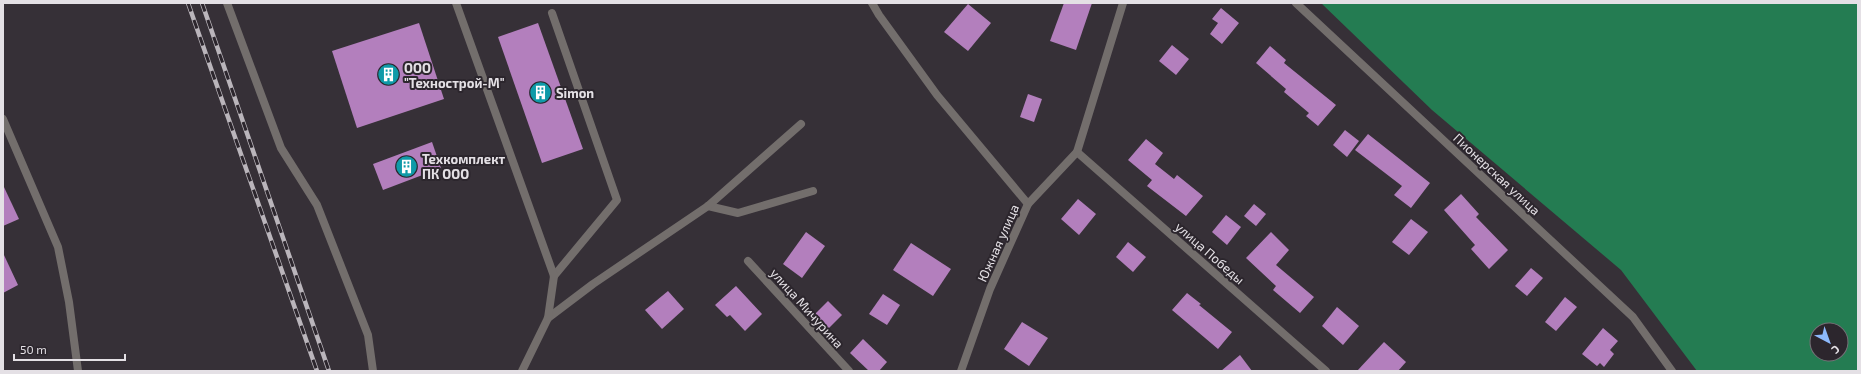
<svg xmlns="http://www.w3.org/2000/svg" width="1861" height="374" font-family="'Exo 2',sans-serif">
<rect width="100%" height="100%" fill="#363037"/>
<path fill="#247c52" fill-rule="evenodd" d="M1321,3h537v368h-161l-76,-101 -189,-160zM1817,330h24v24h-24z"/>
<g fill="#b37fbd">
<polygon points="1064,3 1092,3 1076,50 1050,41"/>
<polygon points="968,4 991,23 968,51 944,32"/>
<polygon points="1221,8 1239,23 1222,44 1210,34 1218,23 1212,19"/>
<polygon points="419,23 444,99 357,128 332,51"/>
<polygon points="538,23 583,149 542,163 498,37"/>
<polygon points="1172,45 1189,59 1176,75 1159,61"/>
<polygon points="1270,46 1286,60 1284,63 1336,105 1318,126 1306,116 1309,113 1284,92 1286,89 1256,63"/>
<polygon points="1028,94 1042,99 1034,122 1020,117"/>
<polygon points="1345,130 1359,141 1347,157 1333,145"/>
<polygon points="1368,134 1430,183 1411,208 1394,195 1402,186 1355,150"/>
<polygon points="1146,139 1163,153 1155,164 1174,179 1177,175 1203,196 1186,216 1147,186 1152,180 1128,160"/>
<polygon points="432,142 441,168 383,190 373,164"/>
<polygon points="3,185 19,219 3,226"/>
<polygon points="1461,194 1479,214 1476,217 1508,250 1489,269 1471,249 1475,245 1444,210"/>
<polygon points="1078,199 1096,214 1079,235 1061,219"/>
<polygon points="1254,204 1266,214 1256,226 1244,216"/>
<polygon points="1226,215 1241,227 1227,245 1212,232"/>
<polygon points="1411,219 1428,232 1409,255 1392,242"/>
<polygon points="806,232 825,246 802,278 783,264"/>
<polygon points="1271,232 1289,250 1276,265 1314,297 1300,313 1273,290 1276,286 1246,258"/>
<polygon points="1128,242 1146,257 1133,272 1116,257"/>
<polygon points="911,243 951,269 933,296 893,270"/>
<polygon points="3,253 18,285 3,293"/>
<polygon points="1531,268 1543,278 1527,296 1515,286"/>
<polygon points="736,286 762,314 745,331 730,315 727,317 715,305"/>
<polygon points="668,291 684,309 662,329 645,310"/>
<polygon points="1187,293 1201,304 1199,305 1232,332 1218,349 1172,310"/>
<polygon points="883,294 900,305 887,325 869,314"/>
<polygon points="1565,297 1577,307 1556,331 1545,322"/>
<polygon points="828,301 842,315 827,330 813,316"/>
<polygon points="1337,307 1359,326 1343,345 1322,326"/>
<polygon points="1022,322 1048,338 1029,366 1004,349"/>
<polygon points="1603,328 1618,341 1610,350 1614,354 1604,367 1600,363 1597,366 1582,354"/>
<polygon points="863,339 887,362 879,371 869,371 850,353"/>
<polygon points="1384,342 1406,362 1398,371 1357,371"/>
<polygon points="1240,355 1252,371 1221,371"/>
</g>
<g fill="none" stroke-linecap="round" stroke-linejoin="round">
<g stroke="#736e6c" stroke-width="8">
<polyline points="872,3 879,15 937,95 1028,204"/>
<polyline points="552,13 617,200 554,276"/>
<polyline points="708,206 738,213 813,191"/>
<polyline points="548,318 593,284 708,206 801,124"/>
</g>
<g stroke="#736e6c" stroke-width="8">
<polyline points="227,3 281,148 317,205 368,335 373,371"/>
<polyline points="456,3 554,276 548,318 522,371"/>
<polyline points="1296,3 1633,317 1672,371"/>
<polyline points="3,119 58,247 69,302 78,371"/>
<polyline points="1077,152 1326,371"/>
<polyline points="748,261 849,371"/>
<polyline points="961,371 990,289 1028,204 1077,152 1123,3"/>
</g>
<defs>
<g id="rail">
<polyline points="188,3 317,371"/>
<polyline points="202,3 329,371"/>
</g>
</defs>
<use href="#rail" stroke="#bab5bb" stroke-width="4.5"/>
<use href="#rail" stroke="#2c262d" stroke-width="3" stroke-dasharray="9" stroke-linecap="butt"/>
</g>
<defs>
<symbol id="building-disc" viewBox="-11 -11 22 22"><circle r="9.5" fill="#0f9aa8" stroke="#2c262d"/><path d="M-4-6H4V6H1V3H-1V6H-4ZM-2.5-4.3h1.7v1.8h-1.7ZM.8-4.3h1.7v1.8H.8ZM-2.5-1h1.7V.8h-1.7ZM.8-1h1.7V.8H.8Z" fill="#fff"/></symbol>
</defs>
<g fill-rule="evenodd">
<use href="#building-disc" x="376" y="62" width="25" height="25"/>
<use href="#building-disc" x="528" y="80" width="25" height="25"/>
<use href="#building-disc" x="394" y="154" width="25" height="25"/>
</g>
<g text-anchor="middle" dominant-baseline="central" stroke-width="4" stroke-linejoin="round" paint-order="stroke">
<g font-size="13" font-weight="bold" fill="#e4e0e5" stroke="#2c262d" text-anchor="start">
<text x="404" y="68">ООО<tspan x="404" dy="15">"Технострой-М"</tspan></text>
<text x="556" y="93">Simon</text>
<text x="422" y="159">Техкомплект<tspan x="422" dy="15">ПК ООО</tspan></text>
</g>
<g font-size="13" fill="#e4e0e5" stroke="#2c262d">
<text transform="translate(1497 174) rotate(43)">Пионерская улица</text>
<text transform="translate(998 243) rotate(-66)">Южная улица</text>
<text transform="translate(1210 253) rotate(41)">улица Победы</text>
<text transform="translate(807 308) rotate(48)">улица Мичурина</text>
</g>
</g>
<rect width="1861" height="374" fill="none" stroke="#e4e0e5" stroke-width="8"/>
<g transform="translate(1829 342) rotate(139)"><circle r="19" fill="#2c262d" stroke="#767077"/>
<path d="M0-3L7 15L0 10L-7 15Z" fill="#8db9fc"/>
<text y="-6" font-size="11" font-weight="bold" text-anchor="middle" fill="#e4e0e5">С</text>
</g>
<path d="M14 354v6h111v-6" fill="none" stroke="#e4e0e5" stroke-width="2"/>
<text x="20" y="354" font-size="12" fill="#e4e0e5" stroke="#2c262d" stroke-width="3" paint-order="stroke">50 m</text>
</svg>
